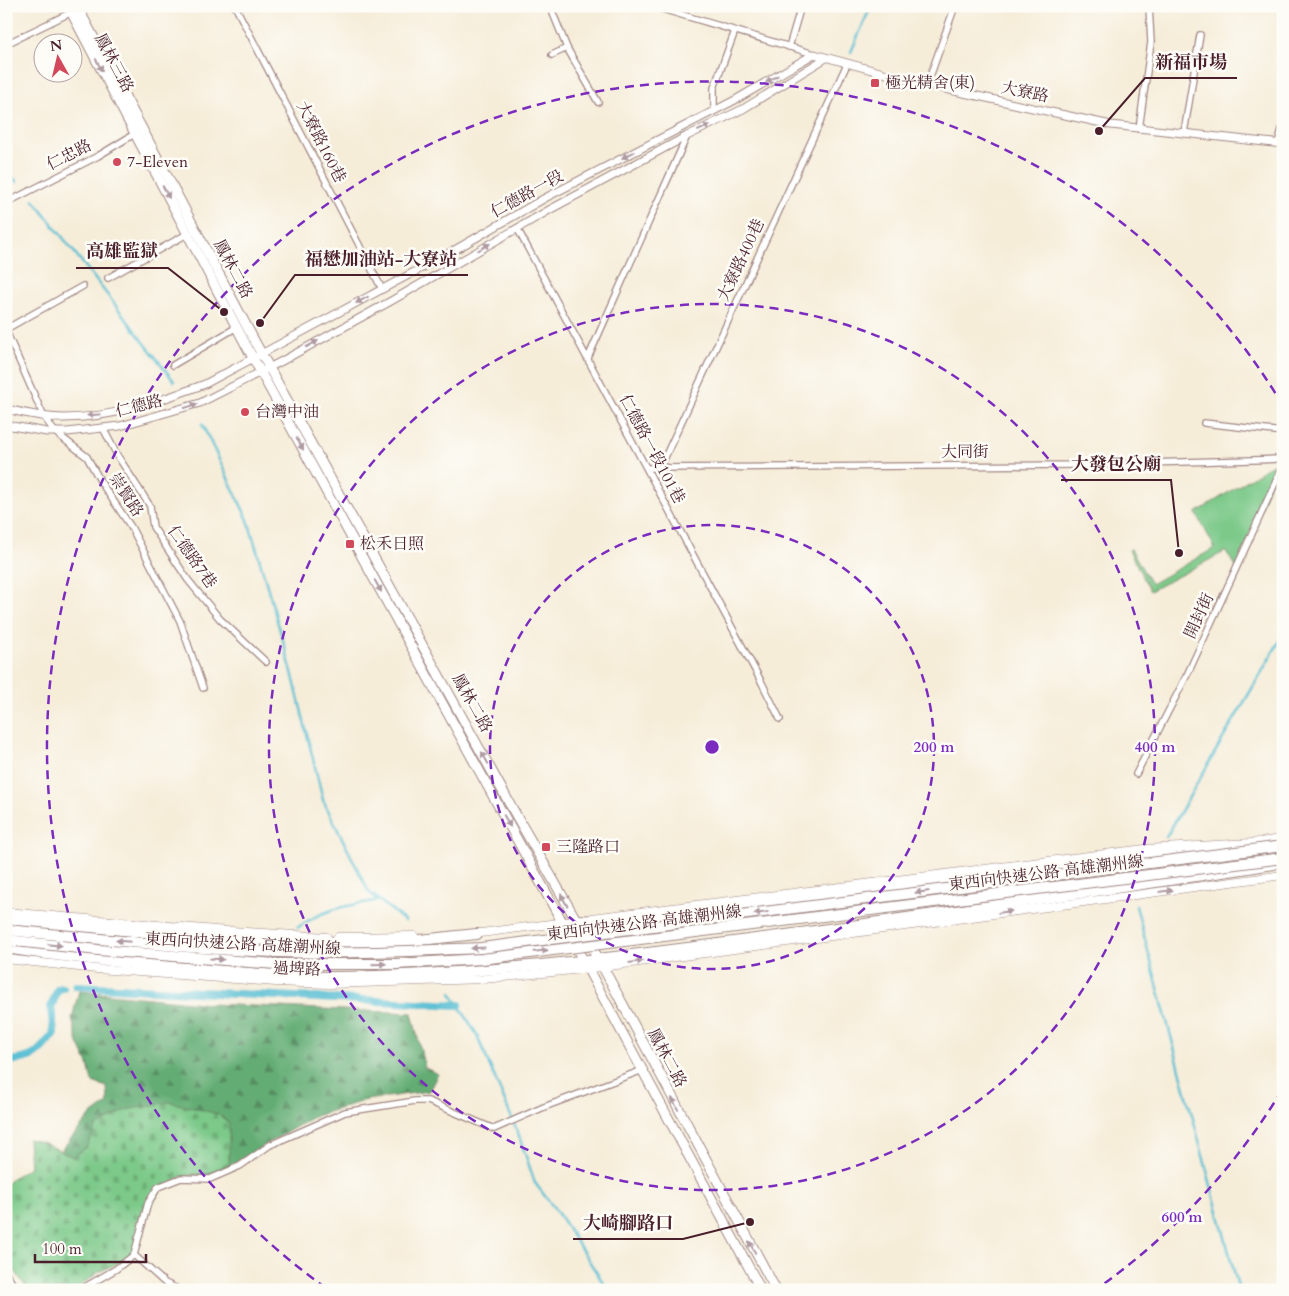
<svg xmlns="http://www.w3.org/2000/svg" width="1289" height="1296" font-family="Cardo,'Noto Serif TC',serif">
<defs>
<pattern id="forest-firs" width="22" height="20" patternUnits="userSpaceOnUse" patternTransform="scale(1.25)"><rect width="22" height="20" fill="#64ad75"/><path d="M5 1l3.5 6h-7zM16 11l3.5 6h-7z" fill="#548c60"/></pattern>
<pattern id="cemetery-stones" width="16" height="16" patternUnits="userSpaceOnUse" patternTransform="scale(1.25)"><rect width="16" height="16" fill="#7bc989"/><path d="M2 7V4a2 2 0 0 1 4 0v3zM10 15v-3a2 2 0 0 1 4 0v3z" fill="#6cac76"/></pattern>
</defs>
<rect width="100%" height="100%" fill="#fdfcf7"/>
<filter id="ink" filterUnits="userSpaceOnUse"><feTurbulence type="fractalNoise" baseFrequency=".02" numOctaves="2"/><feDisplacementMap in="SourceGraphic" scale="10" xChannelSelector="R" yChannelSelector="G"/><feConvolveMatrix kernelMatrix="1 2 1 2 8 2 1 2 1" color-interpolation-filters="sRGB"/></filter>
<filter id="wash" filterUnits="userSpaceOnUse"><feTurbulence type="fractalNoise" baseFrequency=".0096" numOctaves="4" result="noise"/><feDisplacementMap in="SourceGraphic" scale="20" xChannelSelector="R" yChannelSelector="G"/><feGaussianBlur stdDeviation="1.12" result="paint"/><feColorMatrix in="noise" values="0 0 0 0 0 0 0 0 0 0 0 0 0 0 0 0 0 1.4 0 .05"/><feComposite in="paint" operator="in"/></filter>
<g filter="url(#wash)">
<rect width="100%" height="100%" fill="#f6edd9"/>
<polygon fill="#7bc989" stroke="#62745a" points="1279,460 1236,568 1226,551 1150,591 1129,550 1131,549 1151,584 1215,548 1196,513"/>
<polygon fill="url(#forest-firs)" stroke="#576650" points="79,991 210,1004 412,1013 425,1068 438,1074 429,1091 366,1100 313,1117 211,1177 179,1173 65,1167 62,1149 90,1116 108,1103 107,1087 92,1082 88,1064 78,1043 72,1018"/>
<polygon fill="url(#cemetery-stones)" stroke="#62745a" points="169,1102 218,1114 229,1123 229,1164 207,1174 181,1177 162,1189 146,1213 133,1256 99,1272 77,1288 72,1290 28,1290 10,1264 6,1262 6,1184 12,1178 30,1167 28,1139 44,1143 73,1157 87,1147 96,1127 126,1110"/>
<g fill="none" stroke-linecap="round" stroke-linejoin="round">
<g stroke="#56bed3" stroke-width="2.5">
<polyline points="851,52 871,6"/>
<polyline points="6,171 17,182"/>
<polyline points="33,199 174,381"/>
<polyline points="202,424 248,520 292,672 323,800 369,892 405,921"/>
<polyline points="1166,837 1283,635"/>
<polyline points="1136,906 1239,1290"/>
<path d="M297,928c28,-20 49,-22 82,-28"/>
<polyline points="451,993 476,1033 518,1133 535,1183 557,1212 608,1290"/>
</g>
<g stroke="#56bed3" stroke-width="8">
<polyline points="76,986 459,1005"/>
<path d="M6,1061c28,-2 31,-6 48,-28l-3,-26 7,-18 5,-1"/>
</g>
</g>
</g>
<g filter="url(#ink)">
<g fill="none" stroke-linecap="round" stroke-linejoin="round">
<defs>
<g id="minor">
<polyline points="235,6 382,289"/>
<polyline points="550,6 567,48 552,55"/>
<polyline points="652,6 814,54"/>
<polyline points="6,44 74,11"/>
<polyline points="789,47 801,6"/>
<polyline points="567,48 598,102"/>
<polyline points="927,85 955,6"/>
<polyline points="714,110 714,88 735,31"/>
<polyline points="1139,129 1151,42 1149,6"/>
<polyline points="1184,133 1200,35"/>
<polyline points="1278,143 1283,126"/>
<polyline points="6,203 98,156 136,133"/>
<polyline points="517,228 762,683 780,719"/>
<polyline points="108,278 189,233"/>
<polyline points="6,329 83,286"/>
<polyline points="6,331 44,417 55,432 87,457 102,484 131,527 180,621 203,688"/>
<polyline points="588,358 687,136"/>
<polyline points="173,365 237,327"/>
<polyline points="1204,423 1283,432"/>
<polyline points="103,428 117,455 150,506 153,527 188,580 220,619 266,662"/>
<polyline points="647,468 1077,465 1283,459"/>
<polyline points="660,468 847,64"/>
<polyline points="1136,774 1188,673 1283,466"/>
<polyline points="134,1255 165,1283 180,1290"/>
<polyline points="6,1273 16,1290"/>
<polyline points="80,1290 116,1269 134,1255 148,1203 158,1187 181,1178 210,1179 240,1166 270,1145 345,1112 415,1101 428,1101 494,1129 544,1107 643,1070"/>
</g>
<g id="tertiary">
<path d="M6,409c19,4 38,9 58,9 50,0 95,-17 141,-34l241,-129 99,-57 192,-99 77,-45 113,31 184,40 172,19"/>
<polyline points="6,425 47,432 67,432 120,426 200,403 282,361 391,301 551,209 687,136 743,109 826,58"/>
</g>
<g id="secondary">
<polyline points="6,912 216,930 327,937"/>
<polyline points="592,918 1145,849 1251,843 1283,839"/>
<polyline points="473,934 581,920"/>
<polyline points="338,937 414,936"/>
<polyline points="6,959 97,969 276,982 329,984 484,979 602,967 1283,875"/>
</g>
<g id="primary">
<polyline points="68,6 247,347 583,960 761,1290"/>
<polyline points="77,6 255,342 516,815 598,958 776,1290"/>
</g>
<g id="trunk">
<path d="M6,920c133,12 266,25 399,21 24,-1 48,-5 72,-7"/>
<polyline points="576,920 601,921 1057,866 1206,851"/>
<path d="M6,948c62,10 123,15 185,20 47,4 94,9 141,9 169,-2 337,-26 504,-49 146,-21 292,-41 438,-64"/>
</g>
</defs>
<use href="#minor" stroke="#a08682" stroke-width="8"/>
<use href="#tertiary" stroke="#a08682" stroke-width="9"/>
<use href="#secondary" stroke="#a08682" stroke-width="9"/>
<use href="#primary" stroke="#a08682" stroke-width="11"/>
<use href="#trunk" stroke="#a08682" stroke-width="12"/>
<use href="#minor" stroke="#fff" stroke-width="5.5"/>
<use href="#tertiary" stroke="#fff" stroke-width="7"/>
<use href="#secondary" stroke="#fff" stroke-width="8"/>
<use href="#primary" stroke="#fff" stroke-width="9"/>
<use href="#trunk" stroke="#fff" stroke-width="10"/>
<defs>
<g id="trunk-bridge">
<path d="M6,930c90,8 180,19 270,22 68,2 137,-1 205,-4l802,-102"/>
<polyline points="6,940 98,950 276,964 396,964 482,959 1283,858"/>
</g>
</defs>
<use href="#trunk-bridge" stroke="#a08682" stroke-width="12" stroke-linecap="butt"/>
<use href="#trunk-bridge" stroke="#fff" stroke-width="10"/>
</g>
<defs><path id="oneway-solid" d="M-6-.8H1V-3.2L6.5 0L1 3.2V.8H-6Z" transform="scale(1.25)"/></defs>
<g fill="#ae9aa0">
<use href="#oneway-solid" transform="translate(99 65) rotate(62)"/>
<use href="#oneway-solid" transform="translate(772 79) rotate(150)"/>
<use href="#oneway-solid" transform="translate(704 128) rotate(-25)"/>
<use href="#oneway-solid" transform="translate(628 155) rotate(153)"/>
<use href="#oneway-solid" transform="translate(166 192) rotate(62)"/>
<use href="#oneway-solid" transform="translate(484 247) rotate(-30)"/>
<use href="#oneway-solid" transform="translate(362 300) rotate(152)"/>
<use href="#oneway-solid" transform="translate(312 344) rotate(-29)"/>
<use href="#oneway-solid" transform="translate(191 406) rotate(-18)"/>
<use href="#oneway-solid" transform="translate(94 415) rotate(175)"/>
<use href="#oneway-solid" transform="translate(300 444) rotate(61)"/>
<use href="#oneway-solid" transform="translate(378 586) rotate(61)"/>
<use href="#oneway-solid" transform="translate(485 758) rotate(-119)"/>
<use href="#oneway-solid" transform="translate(507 821) rotate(61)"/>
<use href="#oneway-solid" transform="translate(1166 891) rotate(-7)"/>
<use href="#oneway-solid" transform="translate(922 892) rotate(173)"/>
<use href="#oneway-solid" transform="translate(564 900) rotate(-119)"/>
<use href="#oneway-solid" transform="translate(1005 912) rotate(-8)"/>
<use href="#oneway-solid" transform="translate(761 913) rotate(173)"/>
<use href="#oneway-solid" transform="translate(123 941) rotate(-175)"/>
<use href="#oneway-solid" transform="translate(55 945) rotate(6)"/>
<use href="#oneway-solid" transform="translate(478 948) rotate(176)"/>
<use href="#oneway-solid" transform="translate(541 951) rotate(-7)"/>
<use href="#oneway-solid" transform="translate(217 959) rotate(4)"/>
<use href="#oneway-solid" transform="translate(636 962) rotate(-8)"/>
<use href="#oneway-solid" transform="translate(379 964) rotate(-1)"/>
<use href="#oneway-solid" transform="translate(675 1104) rotate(-118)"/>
<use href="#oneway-solid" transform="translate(752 1247) rotate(-119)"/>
</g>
</g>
<g fill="none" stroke="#7b2cbf" stroke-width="2.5" stroke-dasharray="9 6">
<circle cx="712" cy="747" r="222"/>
<circle cx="712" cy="747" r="443"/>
<path d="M1282 1090A665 665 0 0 1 1098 1288M326 1288A665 665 0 1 1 1282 404"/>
</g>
<g fill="#d1495b" stroke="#fdfcf7" stroke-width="2">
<rect x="870" y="78" width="10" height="10" rx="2.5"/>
<circle cx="117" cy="162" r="5"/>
<circle cx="245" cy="412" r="5"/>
<rect x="345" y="539" width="10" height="10" rx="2.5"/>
<rect x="541" y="842" width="10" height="10" rx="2.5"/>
</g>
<g text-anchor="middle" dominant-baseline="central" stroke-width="5" stroke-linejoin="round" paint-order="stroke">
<g font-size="16" fill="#4a1f2b" stroke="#fdfcf7">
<text transform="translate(114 63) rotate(62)">鳳林三路</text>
<text transform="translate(1025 92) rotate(12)">大寮路</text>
<text transform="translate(321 142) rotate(63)">大寮路160巷</text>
<text transform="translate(69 155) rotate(-27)">仁忠路</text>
<text transform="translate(527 194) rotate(-29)">仁德路一段</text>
<text transform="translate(741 260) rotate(-65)">大寮路400巷</text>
<text transform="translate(233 269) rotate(62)">鳳林二路</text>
<text transform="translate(139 406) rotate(-14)">仁德路</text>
<text transform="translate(652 449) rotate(62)">仁德路一段101巷</text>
<text x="965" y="452">大同街</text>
<text transform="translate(126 495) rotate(57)">崇賢路</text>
<text transform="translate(192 557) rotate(55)">仁德路7巷</text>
<text transform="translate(1199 616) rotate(-65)">開封街</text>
<text transform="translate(472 703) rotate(61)">鳳林二路</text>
<text transform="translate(1046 873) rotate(-7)">東西向快速公路 高雄潮州線</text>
<text transform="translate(644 923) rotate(-7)">東西向快速公路 高雄潮州線</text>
<text transform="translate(243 944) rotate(3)">東西向快速公路 高雄潮州線</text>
<text transform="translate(297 969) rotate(2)">過埤路</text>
<text transform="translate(667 1058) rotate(62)">鳳林二路</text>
</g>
<g font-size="16" fill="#4a1f2b" stroke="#fdfcf7" text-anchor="start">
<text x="885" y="83">極光精舍(東)</text>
<text x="127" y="162">7-Eleven</text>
<text x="255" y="412">台灣中油</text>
<text x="360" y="544">松禾日照</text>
<text x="556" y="847">三隆路口</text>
</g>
</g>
<circle cx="712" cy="747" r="8" fill="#7b2cbf" stroke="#fdfcf7" stroke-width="2.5"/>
<g font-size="15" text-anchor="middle" font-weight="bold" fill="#7b2cbf" stroke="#fdfcf7" stroke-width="5" stroke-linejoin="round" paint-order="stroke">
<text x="934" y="752">200 m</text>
<text x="1155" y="752">400 m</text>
<text x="1182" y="1222">600 m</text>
</g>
<path fill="none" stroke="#4a1f2b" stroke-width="2" d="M1099 131L1145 78H1237M224 312L168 268H76M260 323L295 275H468M1179 553L1171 480H1061M750 1222L683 1239H573"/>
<g fill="#4a1f2b" stroke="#fdfcf7" stroke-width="2">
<circle cx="1099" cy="131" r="5"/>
<circle cx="224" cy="312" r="5"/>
<circle cx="260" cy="323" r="5"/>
<circle cx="1179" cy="553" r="5"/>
<circle cx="750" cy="1222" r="5"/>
</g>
<g font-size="18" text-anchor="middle" font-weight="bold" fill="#4a1f2b" stroke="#fdfcf7" stroke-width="5" stroke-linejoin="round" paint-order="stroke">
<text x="1191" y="68">新福市場</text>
<text x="122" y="257">高雄監獄</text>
<text x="381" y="265">福懋加油站-大寮站</text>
<text x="1116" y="470">大發包公廟</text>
<text x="628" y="1229">大崎腳路口</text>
</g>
<rect width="1289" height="1296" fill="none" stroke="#fdfcf7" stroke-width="25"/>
<g transform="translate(58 58) rotate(352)"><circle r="24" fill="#fdfcf7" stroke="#b5a4a5"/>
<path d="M0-4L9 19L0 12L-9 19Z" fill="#d1495b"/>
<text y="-8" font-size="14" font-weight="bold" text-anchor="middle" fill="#4a1f2b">N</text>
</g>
<path d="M35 1254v8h111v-8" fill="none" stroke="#4a1f2b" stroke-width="2.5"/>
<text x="42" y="1254" font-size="15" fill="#4a1f2b" stroke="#fdfcf7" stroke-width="4" paint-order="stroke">100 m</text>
</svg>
